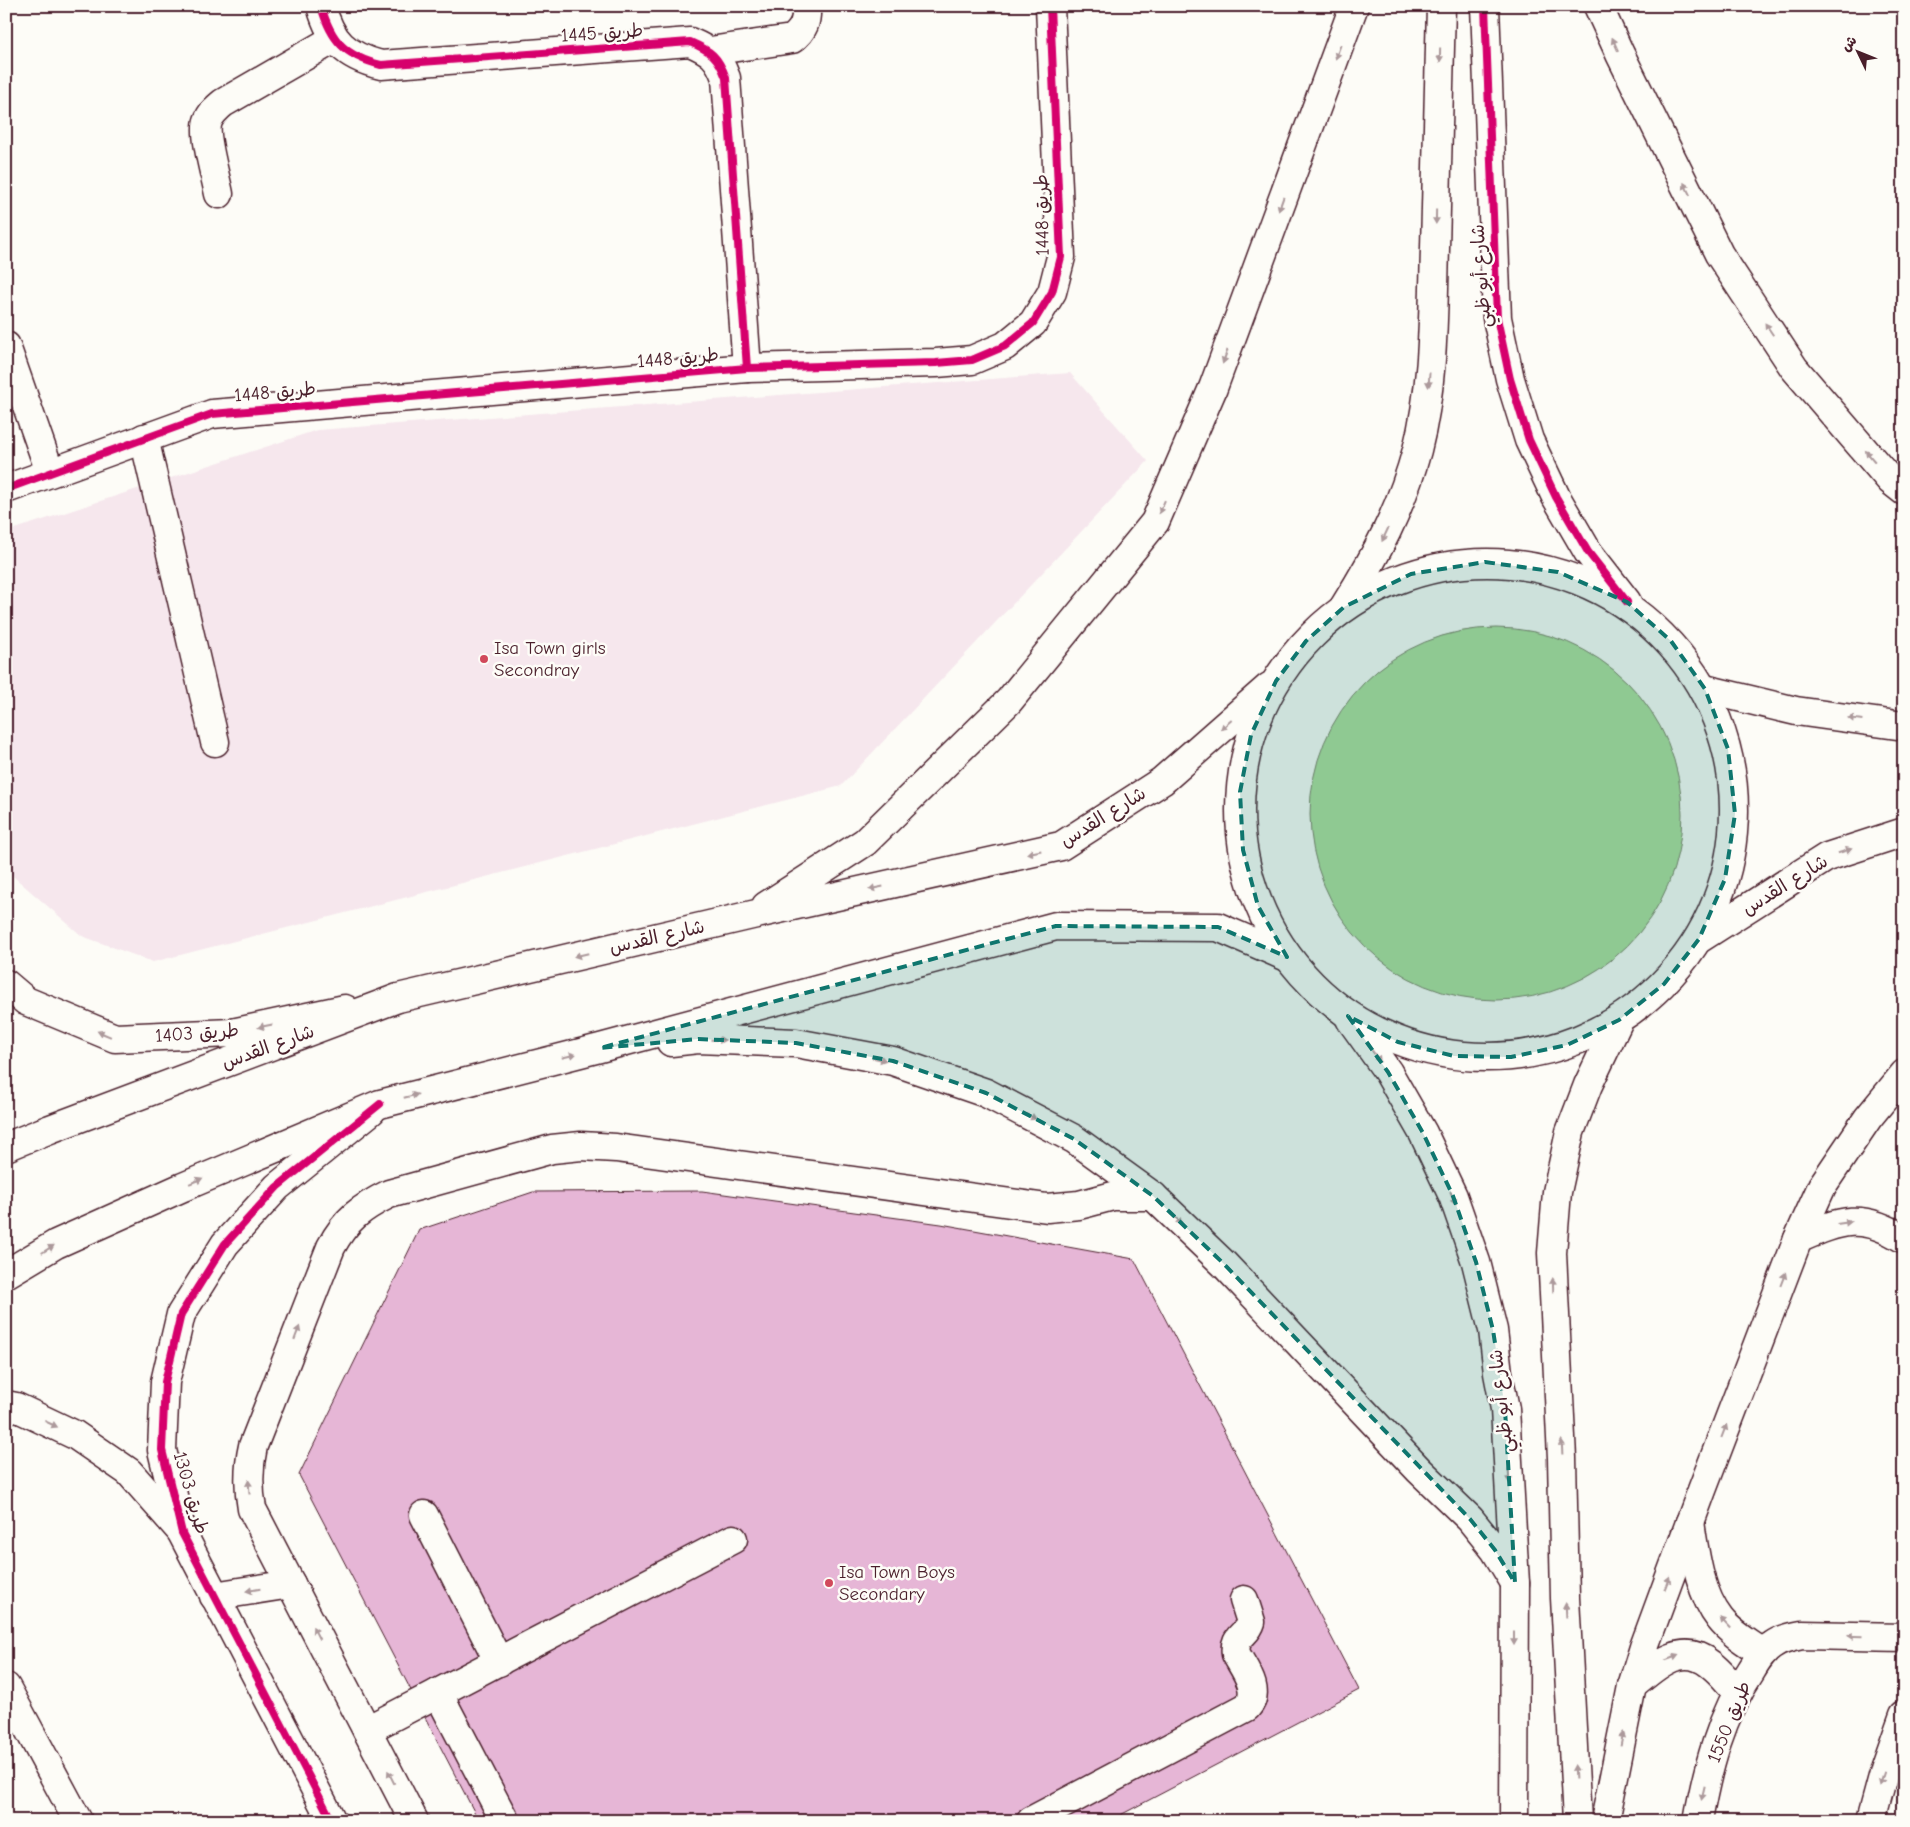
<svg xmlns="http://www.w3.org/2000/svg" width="1910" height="1827" font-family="'Comic Neue','Playpen Sans Arabic',sans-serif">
<rect width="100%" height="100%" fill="#fdfcf7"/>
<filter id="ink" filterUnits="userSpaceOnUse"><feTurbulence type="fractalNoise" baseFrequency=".02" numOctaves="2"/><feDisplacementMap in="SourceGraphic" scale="10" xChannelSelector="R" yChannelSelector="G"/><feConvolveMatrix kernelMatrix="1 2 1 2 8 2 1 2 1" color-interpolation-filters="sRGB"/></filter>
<g filter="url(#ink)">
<polygon fill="#f6e7ed" points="1070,373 1148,461 841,786 153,962 82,936 6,870 6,532 317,430"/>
<circle fill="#b0de9c" stroke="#7d7e64" cx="1496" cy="814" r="186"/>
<polygon fill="#e6b6d6" stroke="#4a1f2b" points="702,1191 941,1224 1134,1259 1359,1690 1109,1821 479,1821 299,1475 419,1230 533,1192"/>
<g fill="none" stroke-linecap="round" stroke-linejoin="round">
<defs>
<g id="minor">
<path d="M321,6c10,35 24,50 60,59l309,-23c21,9 28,14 36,36l21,290"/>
<polyline points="1485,6 1497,318 1510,379 1529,440 1556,497 1588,552 1627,602"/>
<path d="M710,51l82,-12c12,-9 15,-18 14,-33"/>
<path d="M219,194c-3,-16 -16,-60 -11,-73 3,-8 9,-13 15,-18l111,-64"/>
<polyline points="6,346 50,472"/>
<polyline points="144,438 215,742"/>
<polyline points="6,489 212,414 747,368 936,363 972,360 1005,346 1033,323 1052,292 1061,257 1050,6"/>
<path d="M1344,607c32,-51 57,-98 73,-157 17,-66 16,-134 18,-202 2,-81 4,-161 6,-242"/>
<polyline points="6,984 26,1001 115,1038 232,1033 345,1009"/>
<path d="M1798,1239c43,-19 64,-27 106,0"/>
<polyline points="6,1405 16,1407 75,1435 129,1472 180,1530"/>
<polyline points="424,1515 499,1662"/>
<path d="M1690,1522c5,32 9,70 30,97 11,14 28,24 43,34"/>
<polyline points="214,1596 291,1584"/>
<path d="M1632,1686c22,-18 49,-46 78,-22 10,7 18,18 27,27"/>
<polyline points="6,1687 78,1821"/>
<polyline points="438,1693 505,1821"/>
<polyline points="367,1730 733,1539"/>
<polyline points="332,1821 182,1533 162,1450 165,1382 181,1314 225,1244 277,1187 371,1111"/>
<path d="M414,1821l-162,-312c-4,-22 -4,-41 1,-63l78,-199c15,-28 30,-39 58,-53l163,-45 29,-3 35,2 431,60 32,-3 34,-9h40"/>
<path d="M1031,1821l216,-114c15,-16 -3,-38 -11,-53 -3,-19 11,-18 15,-32l-7,-22"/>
<path d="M1698,1821c9,-52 23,-106 53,-150 6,-10 12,-20 22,-26 8,-6 19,-8 29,-10l102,2"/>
<polyline points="1871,1821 1885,1769 1904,1715"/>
</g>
<g id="major">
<polyline points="1598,6 1620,54 1719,254 1794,368 1890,480 1904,491"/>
<circle cx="1487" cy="810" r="247"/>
<polyline points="1705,689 1796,711 1904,726"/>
<polyline points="766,906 865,842 1009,701 1155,522 1213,388 1354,6"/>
<polyline points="1699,939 1827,857 1904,832"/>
<polyline points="1350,1019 1388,1072 1423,1133 1453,1196 1476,1262 1493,1330 1498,1373 1505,1409 1515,1583 1514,1821"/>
<polyline points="671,1042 698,1039 796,1043 893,1061 986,1093 1074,1139 1153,1196 1224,1264 1419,1470 1470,1519 1495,1550 1515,1583"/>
<polyline points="6,1147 50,1129 398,998 752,915 1061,846 1162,781 1269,687"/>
<polyline points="6,1274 56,1244 183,1187 380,1104 600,1048 1056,926 1218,927 1287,957"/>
<polyline points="1577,1821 1565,1598 1562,1458 1552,1253 1557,1192 1570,1132 1588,1085 1619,1020"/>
<polyline points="1605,1821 1632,1686 1644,1647 1702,1490 1798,1239 1822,1186 1868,1118 1904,1074"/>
</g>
</defs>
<use href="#minor" stroke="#4a1f2b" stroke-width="31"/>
<use href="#major" stroke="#4a1f2b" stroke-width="31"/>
<use href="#minor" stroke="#fdfcf7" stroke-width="28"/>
<use href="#major" stroke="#fdfcf7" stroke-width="28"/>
<defs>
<g id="cycleway">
<path d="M321,6c10,35 24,50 60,59l309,-23c21,9 28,14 36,36l21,290"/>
<polyline points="1485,6 1497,318 1510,379 1529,440 1556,497 1588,552 1627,602"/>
<polyline points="6,489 212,414 747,368 936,363 972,360 1005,346 1033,323 1052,292 1061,257 1050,6"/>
<polyline points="332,1821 182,1533 162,1450 165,1382 181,1314 225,1244 277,1187 380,1104"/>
</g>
</defs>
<use href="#cycleway" stroke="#fdfcf7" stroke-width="11"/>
<use href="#cycleway" stroke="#d6006c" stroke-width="8"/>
</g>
<defs><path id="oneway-solid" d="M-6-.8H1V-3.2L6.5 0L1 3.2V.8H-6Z" transform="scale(1.25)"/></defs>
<g fill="#ac999b">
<use href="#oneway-solid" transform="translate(1615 44) rotate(-114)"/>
<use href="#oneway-solid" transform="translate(1338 52) rotate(110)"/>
<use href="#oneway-solid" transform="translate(1440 55) rotate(91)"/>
<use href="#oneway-solid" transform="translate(1687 189) rotate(-116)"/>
<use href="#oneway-solid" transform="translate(1281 204) rotate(110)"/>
<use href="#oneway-solid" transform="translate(1436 217) rotate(91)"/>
<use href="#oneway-solid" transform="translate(1769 329) rotate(-124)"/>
<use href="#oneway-solid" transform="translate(1225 357) rotate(110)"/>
<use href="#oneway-solid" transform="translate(1429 380) rotate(94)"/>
<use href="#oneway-solid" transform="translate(1870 456) rotate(-130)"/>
<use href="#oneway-solid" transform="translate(1162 507) rotate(113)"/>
<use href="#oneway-solid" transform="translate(1385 535) rotate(115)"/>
<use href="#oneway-solid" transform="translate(1855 719) rotate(-172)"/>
<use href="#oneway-solid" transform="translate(1226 725) rotate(139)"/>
<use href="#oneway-solid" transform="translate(1845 851) rotate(-18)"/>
<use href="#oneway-solid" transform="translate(1034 852) rotate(168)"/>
<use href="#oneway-solid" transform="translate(876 888) rotate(168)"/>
<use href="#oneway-solid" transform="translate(581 955) rotate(167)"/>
<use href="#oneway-solid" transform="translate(265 1026) rotate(168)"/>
<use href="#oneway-solid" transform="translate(104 1034) rotate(-157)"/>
<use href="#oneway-solid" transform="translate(718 1040) rotate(2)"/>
<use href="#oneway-solid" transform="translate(569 1056) rotate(-14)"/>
<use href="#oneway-solid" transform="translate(1376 1056) rotate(54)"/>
<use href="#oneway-solid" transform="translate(879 1059) rotate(11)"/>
<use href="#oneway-solid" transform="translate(411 1096) rotate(-14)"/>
<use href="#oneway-solid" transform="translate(1030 1116) rotate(27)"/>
<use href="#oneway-solid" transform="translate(196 1181) rotate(-23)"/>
<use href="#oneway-solid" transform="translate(1453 1198) rotate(68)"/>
<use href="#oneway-solid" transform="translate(1177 1219) rotate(44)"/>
<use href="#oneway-solid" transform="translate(1844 1223) rotate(-8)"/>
<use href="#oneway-solid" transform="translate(48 1249) rotate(-32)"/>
<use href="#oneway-solid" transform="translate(1783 1279) rotate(-69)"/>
<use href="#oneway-solid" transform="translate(1553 1285) rotate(-92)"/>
<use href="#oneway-solid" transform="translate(297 1333) rotate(-69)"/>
<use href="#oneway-solid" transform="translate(51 1424) rotate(25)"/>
<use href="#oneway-solid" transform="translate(1724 1431) rotate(-69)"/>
<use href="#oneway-solid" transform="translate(1562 1447) rotate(-93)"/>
<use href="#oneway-solid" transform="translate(1509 1476) rotate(87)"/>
<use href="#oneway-solid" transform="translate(249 1487) rotate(-94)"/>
<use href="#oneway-solid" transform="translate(1667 1583) rotate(-69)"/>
<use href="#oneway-solid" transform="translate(253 1590) rotate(171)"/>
<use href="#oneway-solid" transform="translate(1566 1610) rotate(-93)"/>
<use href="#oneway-solid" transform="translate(1725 1623) rotate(-133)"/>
<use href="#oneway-solid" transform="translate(316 1633) rotate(-117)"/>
<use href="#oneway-solid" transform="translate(1855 1636) rotate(-179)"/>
<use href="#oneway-solid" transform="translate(1514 1638) rotate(90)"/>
<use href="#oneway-solid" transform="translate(1672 1658) rotate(-21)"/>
<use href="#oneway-solid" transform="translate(1622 1739) rotate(-79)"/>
<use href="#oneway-solid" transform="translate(1575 1772) rotate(-93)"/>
<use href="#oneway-solid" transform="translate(391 1777) rotate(-117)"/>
<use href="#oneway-solid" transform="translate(1882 1778) rotate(107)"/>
<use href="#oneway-solid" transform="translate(1703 1793) rotate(103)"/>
</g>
</g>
<path fill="#0f766e" fill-opacity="0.2" stroke="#0f766e" stroke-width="4" stroke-dasharray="10 6" stroke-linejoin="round" d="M1485,562l73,10 69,30 44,39 34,48 23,60 7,65 -10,65 -26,60 -35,45 -45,36 -52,25 -56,12 -57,-1 -56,-14 -50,-26 40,56 35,61 30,63 23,66 17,68 12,79 10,174 -20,-33 -25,-31 -246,-255 -71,-68 -79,-57 -88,-46 -93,-32 -97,-18 -98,-4 -98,9 456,-122 162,1 69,30 -29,-51 -15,-56 -3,-58 11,-57 25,-54 30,-40 38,-34 67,-33z"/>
<g fill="#d1495b" stroke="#fdfcf7" stroke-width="2">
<circle cx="484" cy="659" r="5"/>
<circle cx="829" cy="1583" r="5"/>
</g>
<g text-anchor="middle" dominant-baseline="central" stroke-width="5" stroke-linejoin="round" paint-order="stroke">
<g font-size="19" fill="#4a1f2b" stroke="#fdfcf7">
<text transform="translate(602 33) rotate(-4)">طريق 1445</text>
<text transform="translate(1042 215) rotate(-91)">طريق 1448</text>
<text transform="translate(1481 276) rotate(-94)">شارع أبو ظبي</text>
<text transform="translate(678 358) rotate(-5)">طريق 1448</text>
<text transform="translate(275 392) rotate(-5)">طريق 1448</text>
<text transform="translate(1103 817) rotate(-32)">شارع القدس</text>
<text transform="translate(1785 885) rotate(-32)">شارع القدس</text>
<text transform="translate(657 937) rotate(-13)">شارع القدس</text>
<text transform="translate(197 1033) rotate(-4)">طريق 1403</text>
<text transform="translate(268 1047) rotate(-20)">شارع القدس</text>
<text transform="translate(1501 1401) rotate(-96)">شارع أبو ظبي</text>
<text transform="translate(191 1493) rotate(74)">طريق 1303</text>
<text transform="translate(1729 1722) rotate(-68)">طريق 1550</text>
</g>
<g font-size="19" fill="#4a1f2b" stroke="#fdfcf7" text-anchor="start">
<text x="494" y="648">Isa Town girls<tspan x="494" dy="22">Secondray</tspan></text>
<text x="839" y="1572">Isa Town Boys<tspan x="839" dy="22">Secondary</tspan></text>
</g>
</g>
<rect width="1910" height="1827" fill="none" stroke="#fdfcf7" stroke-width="25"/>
<rect x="12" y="12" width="1885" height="1802" fill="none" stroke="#4a1f2b" stroke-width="2" filter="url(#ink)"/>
<g transform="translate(1858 52) rotate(313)" stroke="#fdfcf7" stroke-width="4" paint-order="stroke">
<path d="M0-4L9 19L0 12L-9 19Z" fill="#4a1f2b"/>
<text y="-8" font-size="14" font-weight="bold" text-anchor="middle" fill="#4a1f2b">ش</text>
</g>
</svg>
